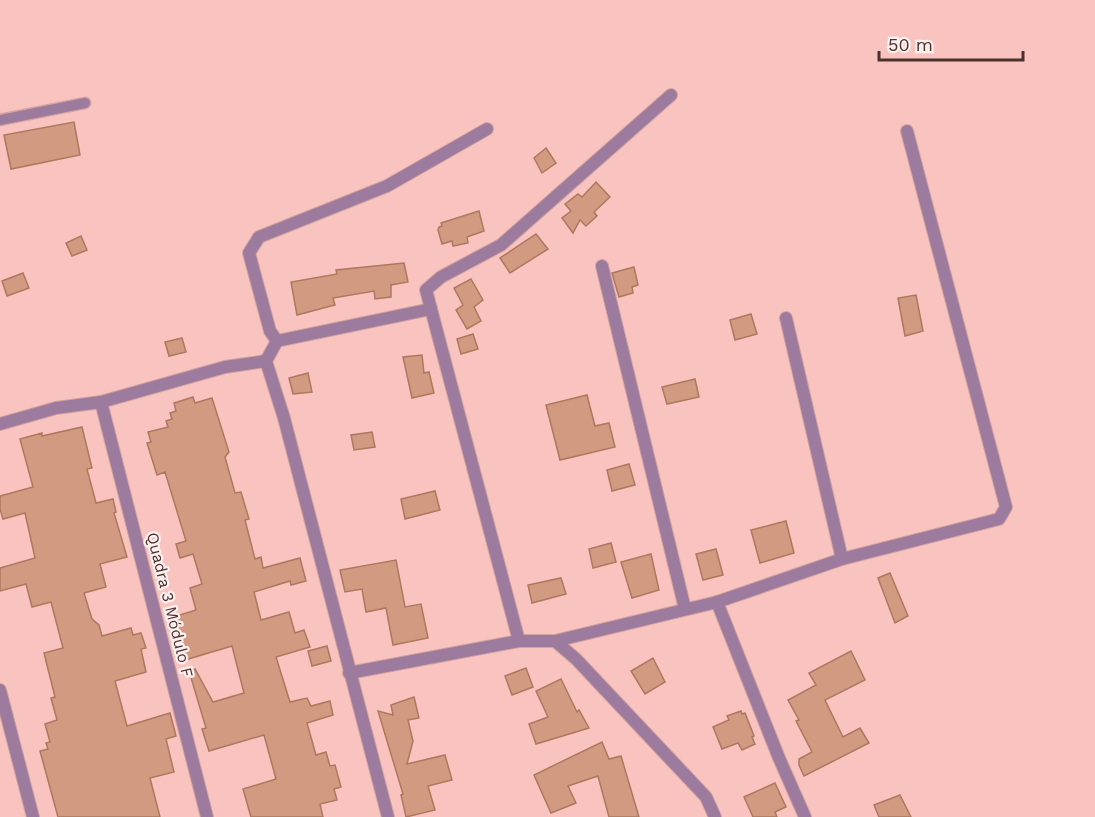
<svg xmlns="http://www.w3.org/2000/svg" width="1095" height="817" font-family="'Work Sans',sans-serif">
<rect width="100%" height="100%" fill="#f9c4bf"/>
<g fill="#d29a81" stroke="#ad785f" stroke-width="1.5">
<polygon points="74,122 80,155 11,169 4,135"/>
<polygon points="546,148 556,163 542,173 534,158"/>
<polygon points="596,182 610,197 594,212 597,216 586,226 580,220 573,233 562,218 571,211 565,204 578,194 582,197"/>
<polygon points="479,211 484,231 467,237 468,243 453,246 452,241 442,244 438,230 439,227 442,226 441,223"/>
<polygon points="536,234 548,249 510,273 500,258"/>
<polygon points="81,236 87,250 72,256 66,243"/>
<polygon points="404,263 408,282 391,285 391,297 375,299 374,291 333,298 335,305 297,315 291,282 337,274 336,270"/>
<polygon points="634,267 638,285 632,287 633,293 619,297 612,273"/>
<polygon points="23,273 29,288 7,296 2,281"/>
<polygon points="471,279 483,300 474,307 481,321 467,329 456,310 463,305 454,288"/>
<polygon points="916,295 923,331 905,336 898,298"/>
<polygon points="751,314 757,334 735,340 730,320"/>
<polygon points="473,334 478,349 461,354 457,339"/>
<polygon points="182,338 186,352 169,356 165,342"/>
<polygon points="422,355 424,373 429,372 434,393 412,398 403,357"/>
<polygon points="308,373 312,392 293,394 289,378"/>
<polygon points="695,379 699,397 667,404 662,387"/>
<polygon points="587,395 595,426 609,423 615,447 560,460 546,405"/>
<polygon points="193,397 195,403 212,398 229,452 225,457 235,493 241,492 249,519 245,520 255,559 261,557 263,568 300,558 306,581 291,585 290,581 254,592 261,620 289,612 295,633 304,630 310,647 276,657 290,702 307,698 311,706 330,701 333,715 307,723 316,755 326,752 330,766 335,765 341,787 334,789 337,800 320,804 323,817 251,817 243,789 276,779 264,735 209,751 202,729 206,728 189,671 195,669 213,702 244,693 232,646 185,660 181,640 179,640 173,617 196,610 190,588 202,584 193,554 180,558 176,544 186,541 165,472 157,475 147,443 151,442 148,432 168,427 166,421 172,419 170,413 176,411 174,403"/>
<polygon points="82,427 92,468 87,469 96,503 113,499 116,512 114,513 127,557 100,564 106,587 84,593 92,619 99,625 102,636 131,628 133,635 141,633 146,648 141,649 146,672 115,681 127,726 170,713 176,736 166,739 174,772 150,778 160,817 58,817 40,751 48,749 46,743 50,742 45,724 57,720 51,698 55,697 44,653 63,648 51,602 32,607 26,584 0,591 0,568 35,558 25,513 3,519 0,509 0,496 33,487 20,439 42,433 42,436"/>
<polygon points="372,432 375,447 354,450 351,435"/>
<polygon points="629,464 635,485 612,491 607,470"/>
<polygon points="435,491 440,510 405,519 401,499"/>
<polygon points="786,521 794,553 760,563 751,530"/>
<polygon points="611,543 616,562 593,568 589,549"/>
<polygon points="716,549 723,575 703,580 696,554"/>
<polygon points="651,554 659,590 632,598 621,562"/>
<polygon points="396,560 405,607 421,604 428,638 393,645 386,608 366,612 362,589 345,592 340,570"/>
<polygon points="890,573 908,616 895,623 878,578"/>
<polygon points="561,578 566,594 532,603 528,585"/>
<polygon points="327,646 331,661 312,666 308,651"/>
<polygon points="851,651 865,680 825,700 843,737 860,728 869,743 804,776 799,765 799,759 812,752 796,721 799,720 788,700 816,685 809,673"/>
<polygon points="653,658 665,682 645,694 631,671"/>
<polygon points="526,668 533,687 512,695 505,676"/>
<polygon points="561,679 577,712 579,710 589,728 536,744 529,724 548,717 536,691"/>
<polygon points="414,697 419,718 408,720 413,741 407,764 445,755 452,780 428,786 435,810 406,817 401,795 403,794 378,711 393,715 391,705"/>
<polygon points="741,711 742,714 745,713 754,736 752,737 755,744 742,750 738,743 722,749 713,727 729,720 727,716"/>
<polygon points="602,742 609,759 621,756 639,817 609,817 598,776 568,786 576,803 551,813 534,775"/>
<polygon points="775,783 786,807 775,812 777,817 753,817 744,797"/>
<polygon points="900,795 911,817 879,817 874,805"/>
</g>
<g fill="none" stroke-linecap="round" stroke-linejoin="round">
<defs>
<polyline id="service" points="0,120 85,103"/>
<g id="minor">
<polyline points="602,266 685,609"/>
<polyline points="786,318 842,559"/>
<polyline points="277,341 431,309"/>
<polyline points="101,402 207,817"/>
<polyline points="0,424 56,408 101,402 225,367 266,361"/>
<polyline points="717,602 779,758 805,817"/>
<polyline points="519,641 426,290 441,277 501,245 671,95"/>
<polyline points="555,641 576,659 706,797 715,817"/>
<polyline points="349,673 519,641 555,641 717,602 842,559 999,519 1006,507 907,131"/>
<polyline points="0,690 33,817"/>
<polyline points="388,817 284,418 266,361 277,341 270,331 249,253 259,237 387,186 487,129"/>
</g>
</defs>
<use href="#service" stroke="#d3a49f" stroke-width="13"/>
<use href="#minor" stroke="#d3a49f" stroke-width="14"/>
<use href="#service" stroke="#9d7b9e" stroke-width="10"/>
<use href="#minor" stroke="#9d7b9e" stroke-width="12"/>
</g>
<g text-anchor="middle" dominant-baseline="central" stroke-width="4.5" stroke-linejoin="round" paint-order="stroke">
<g font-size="16" fill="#4b312f" stroke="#fef0ef">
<text transform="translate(170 605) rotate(76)">Quadra 3 Módulo F</text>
</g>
</g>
<path d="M879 51v9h144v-9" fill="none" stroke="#4b312f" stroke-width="3"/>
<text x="888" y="51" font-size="18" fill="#4b312f" stroke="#fef0ef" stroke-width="4.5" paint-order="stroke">50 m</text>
</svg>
